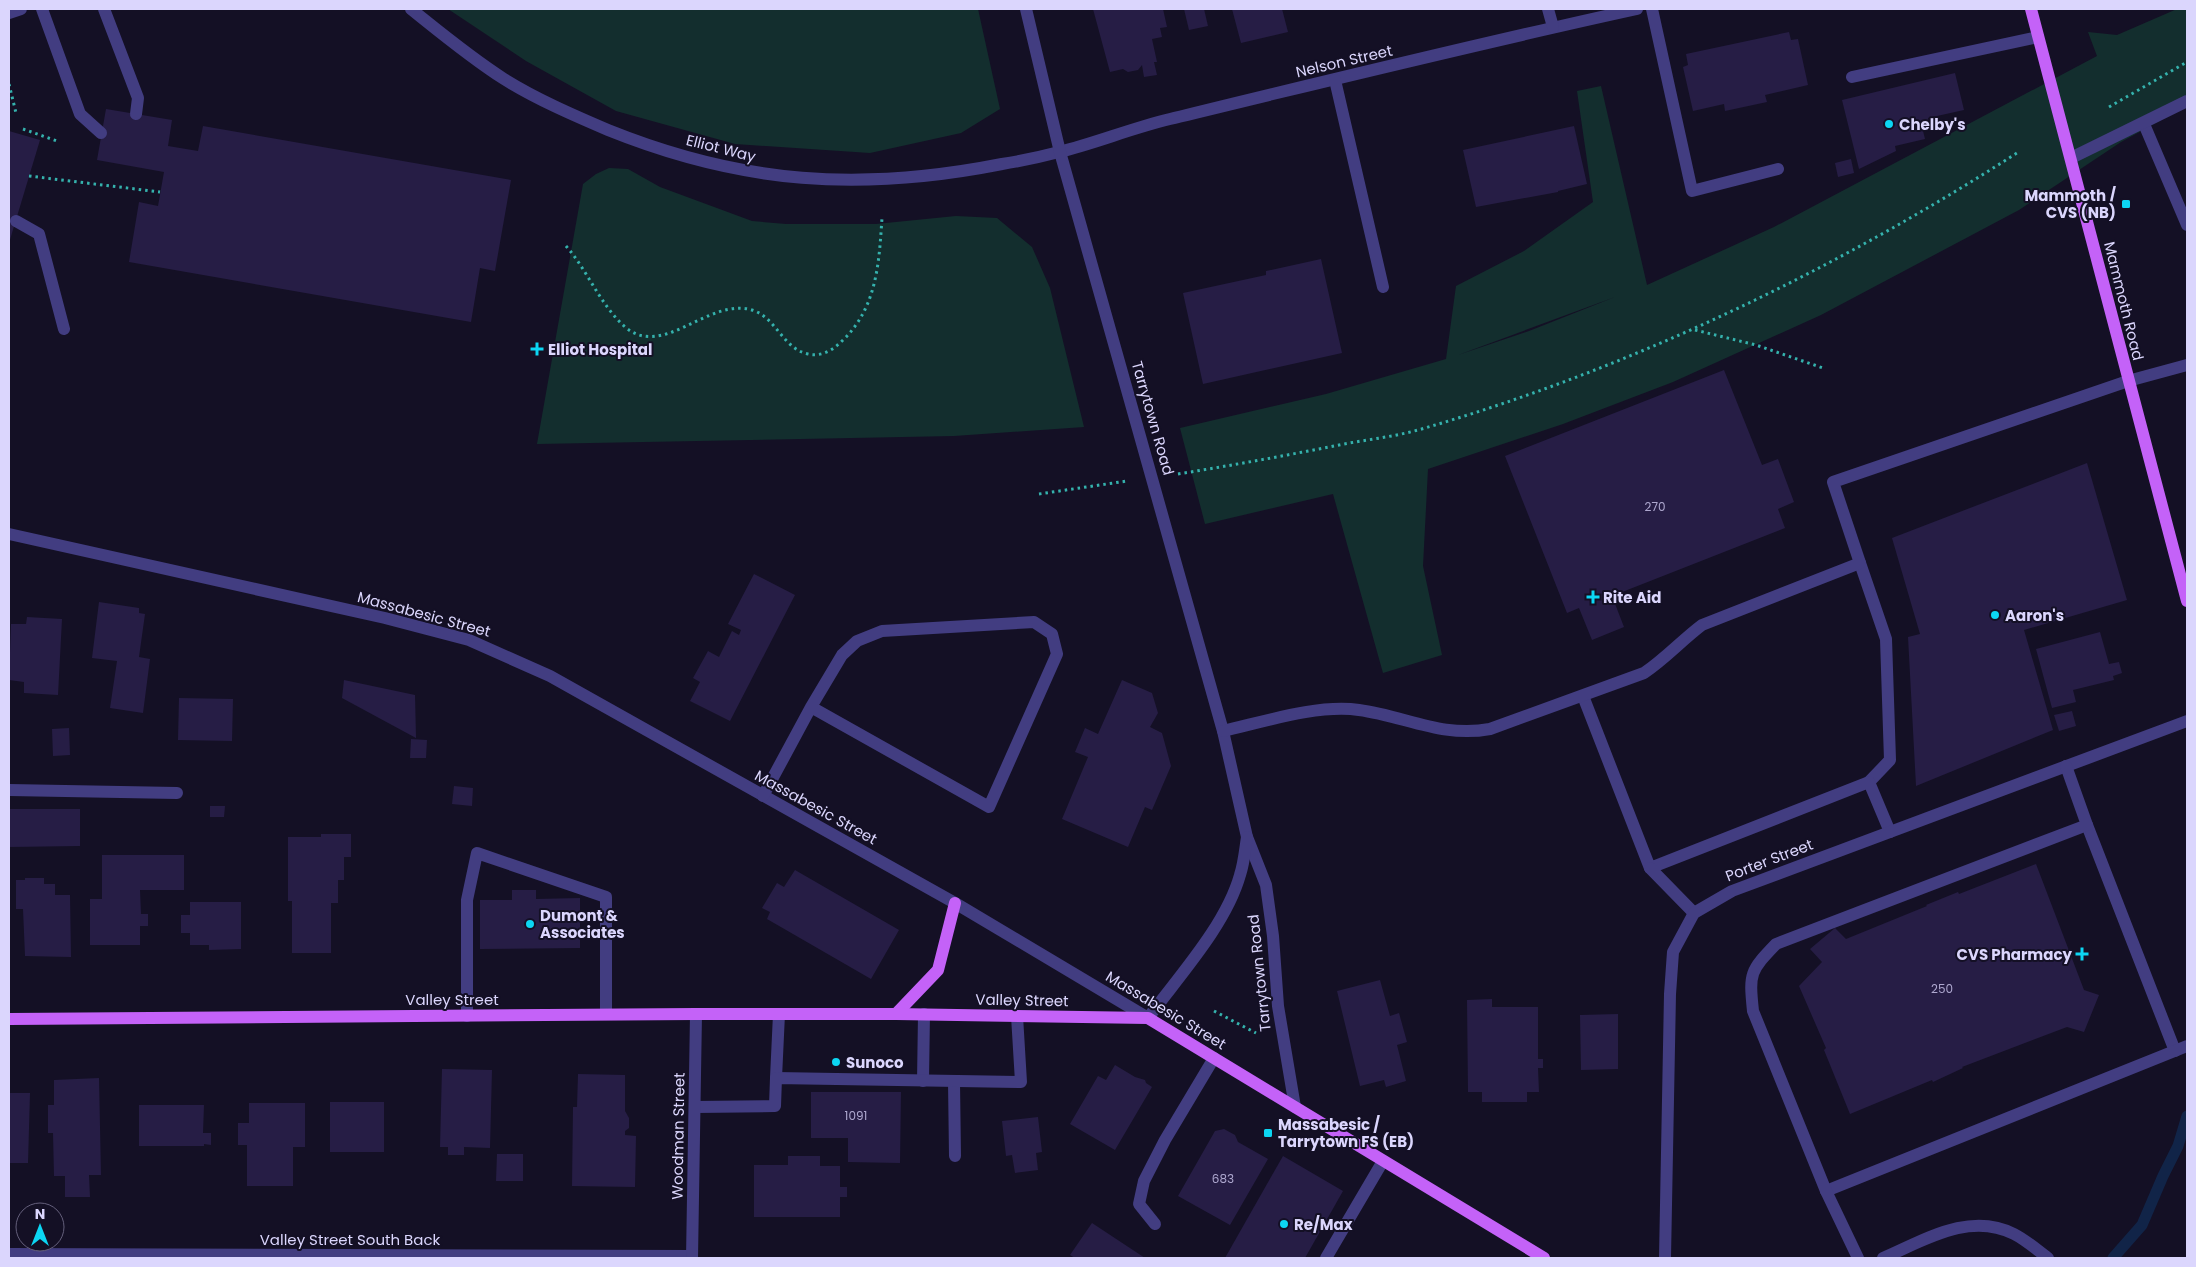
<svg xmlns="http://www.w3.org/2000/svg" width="2196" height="1267" font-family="Poppins,sans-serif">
<rect width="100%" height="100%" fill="#141025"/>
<g fill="#132e2e" fill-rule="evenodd">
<polygon points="448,9 978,9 1000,109 961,133 870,153 735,144 616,111 526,61"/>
<path d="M2177,9h10v97l-66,36 -102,68 -198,105 -148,67 -110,42 -135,45 -5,97 19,89 -59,18 -50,-179 -128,30 -25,-96 146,-34 120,-35 10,-73 68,-35 69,-49 -16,-111 24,-5 46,199 127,-58 323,-171 -9,-24 29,3zM1615,297l-86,34 -71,24z"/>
<polygon points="609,168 628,169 660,187 752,221 786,224 876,224 956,216 997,218 1032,247 1050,288 1084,427 954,436 537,444 583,184 596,174"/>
</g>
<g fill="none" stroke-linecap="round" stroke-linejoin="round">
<polyline stroke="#112448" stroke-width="11" points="2113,1258 2142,1225 2163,1176 2178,1146 2187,1116"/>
</g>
<g fill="#261d45">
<polygon points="1093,9 1163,9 1167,27 1160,28 1162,37 1152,39 1157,62 1154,62 1157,75 1144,77 1142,65 1138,70 1128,72 1123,69 1110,72"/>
<polygon points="1184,9 1204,9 1208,26 1189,30"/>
<polygon points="1232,9 1282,9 1288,32 1241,43"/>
<polygon points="1789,32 1791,40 1798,39 1808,85 1765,95 1767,102 1725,111 1724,104 1693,111 1683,67 1688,65 1686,54"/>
<polygon points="1955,73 1964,110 1928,118 1930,130 1923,131 1925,139 1895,146 1896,151 1859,169 1842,100"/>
<polygon points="106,109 172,120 168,146 198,151 203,126 511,180 495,271 480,268 471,322 129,262 139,202 158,206 164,172 97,160"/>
<polygon points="1574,126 1587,184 1558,191 1558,192 1476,207 1463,150"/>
<polygon points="9,131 40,140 9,243"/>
<polygon points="1851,159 1854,173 1838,177 1835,163"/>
<polygon points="1321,259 1342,353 1203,384 1183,293 1266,275 1266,271"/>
<polygon points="1724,370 1762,465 1778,459 1794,502 1778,509 1785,528 1612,596 1624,627 1592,640 1579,608 1567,613 1505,456"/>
<polygon points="2087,463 2127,600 2024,630 2053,730 1916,786 1908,637 1920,634 1892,538"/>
<polygon points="754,574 795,595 730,721 690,701 700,682 693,678 708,651 719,657 732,631 739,635 741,630 728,624"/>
<polygon points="99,602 139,608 139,613 145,614 139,657 150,659 143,713 110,708 117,661 92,658"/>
<polygon points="27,617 62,619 58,695 24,693 24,682 9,680 11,624 26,624"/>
<polygon points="2100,632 2109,664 2119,662 2122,673 2113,676 2114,680 2073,690 2076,702 2052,708 2036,649"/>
<polygon points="344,680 415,695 416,738 342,698"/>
<polygon points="1122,680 1152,693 1158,713 1150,727 1162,733 1171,766 1152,810 1145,807 1128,847 1062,819 1088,757 1075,752 1085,728 1098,734"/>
<polygon points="179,698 233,699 232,741 178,740"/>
<polygon points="2072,711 2076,726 2059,731 2054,715"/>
<polygon points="69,728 70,755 53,756 52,729"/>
<polygon points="411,739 427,740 426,758 410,758"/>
<polygon points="454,786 473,788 472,806 452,804"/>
<polygon points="210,806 225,806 224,817 210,817"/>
<polygon points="9,809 80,809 80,846 9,847"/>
<polygon points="321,834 351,834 351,857 344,857 344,880 338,880 338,903 331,903 331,953 292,953 292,901 288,901 288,837 321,837"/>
<polygon points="102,855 184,855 184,890 140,890 141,914 148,914 148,926 140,926 140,945 90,945 90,899 102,899"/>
<polygon points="2036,864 2084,990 2099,995 2084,1032 2067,1027 1962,1067 1963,1068 1933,1082 1932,1080 1850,1114 1824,1050 1826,1048 1799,986 1822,962 1810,949 1835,928 1846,939 1927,906 1926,905 1958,892 1959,894"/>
<polygon points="795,870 899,930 871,979 767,919 770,912 762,908 777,883 784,887"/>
<polygon points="25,878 44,878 44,884 55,884 55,895 70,895 71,957 25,956 23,909 16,909 16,880 25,880"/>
<polygon points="512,890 536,890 536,899 580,898 580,948 480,949 480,900 512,900"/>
<polygon points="190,902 241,902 241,949 209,950 209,945 190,945 190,933 181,933 181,915 190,915"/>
<polygon points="1380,980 1390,1016 1399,1013 1407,1042 1397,1045 1406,1081 1386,1087 1384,1080 1360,1086 1337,991"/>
<polygon points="1492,999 1492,1007 1538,1007 1538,1059 1543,1059 1543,1068 1538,1068 1539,1092 1527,1092 1527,1102 1482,1102 1482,1092 1468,1092 1467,1000"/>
<polygon points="1618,1014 1618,1069 1581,1070 1580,1015"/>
<polygon points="1115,1065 1135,1077 1145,1080 1146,1083 1152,1087 1115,1150 1070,1124 1098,1076 1106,1080"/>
<polygon points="442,1069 492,1070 490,1148 464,1147 464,1155 448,1155 448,1147 440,1147"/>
<polygon points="578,1074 625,1075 625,1111 629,1118 629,1128 625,1131 625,1135 636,1136 635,1187 572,1186 573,1107 577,1107"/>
<polygon points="99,1078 101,1175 89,1175 90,1197 65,1197 65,1176 54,1176 53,1133 48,1133 48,1105 54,1105 54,1080"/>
<polygon points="811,1092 901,1092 900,1163 848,1162 848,1138 811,1138"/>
<polygon points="9,1093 30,1093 28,1163 9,1163"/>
<rect x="330" y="1102" width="54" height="50"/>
<polygon points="249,1103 305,1103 305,1147 293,1147 293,1186 247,1186 247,1145 238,1145 238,1123 249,1123"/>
<polygon points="139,1105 204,1105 203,1133 211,1133 211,1145 204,1144 204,1146 139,1146"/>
<polygon points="1038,1117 1042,1152 1036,1153 1038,1170 1015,1173 1012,1155 1006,1156 1002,1121"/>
<polygon points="1224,1129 1235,1135 1238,1142 1268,1159 1230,1225 1178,1196 1215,1131"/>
<polygon points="497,1154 523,1154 523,1181 496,1181"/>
<polygon points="788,1156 820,1156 820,1166 840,1166 840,1187 847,1187 847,1197 840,1197 840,1217 754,1217 754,1165 788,1165"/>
<polygon points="1283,1156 1343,1191 1305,1258 1225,1258"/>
<polygon points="1092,1223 1145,1258 1075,1258 1070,1255"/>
</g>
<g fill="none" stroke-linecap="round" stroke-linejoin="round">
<g stroke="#35b2ad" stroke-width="3" stroke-dasharray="2.5 4" stroke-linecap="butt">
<polyline points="9,84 16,113"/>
<polyline points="2109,107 2187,62"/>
<polyline points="23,129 57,141"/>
<polyline points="29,176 160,192"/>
<path d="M566,246c22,25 33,57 58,80 38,35 84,-29 128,-16 24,7 31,39 56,44 14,3 25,-4 34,-13 35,-33 37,-78 40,-123"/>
<polyline points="1695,330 1756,345 1823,368"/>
<path d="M1178,474c56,-9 111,-19 166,-30 27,-5 55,-8 81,-16 209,-61 412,-159 595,-277"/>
<polyline points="1039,494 1127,481"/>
<polyline points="1214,1011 1256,1033"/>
</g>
<g stroke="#423d81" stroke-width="12">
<polyline points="42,9 80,114 101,133"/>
<polyline points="104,9 138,98 136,114"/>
<path d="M411,9c30,24 60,49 93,70 32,20 69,36 104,51 134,54 252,62 394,34 19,-3 38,-7 57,-12 37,-9 73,-24 111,-33 156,-38 311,-76 467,-110"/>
<polyline points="1026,9 1060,152 1223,731 1247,837 1266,885 1273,936 1278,1006 1295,1107"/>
<polyline points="1548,9 1553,27"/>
<polyline points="1652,9 1692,191 1778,169"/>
<polyline points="9,13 21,9"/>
<polyline points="1852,77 2038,37"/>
<polyline points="1335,80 1383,287"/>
<polyline points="2144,124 2187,225"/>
<polyline points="2071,158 2187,101"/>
<polyline points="16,221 39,234 64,329"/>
<path d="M9,534l376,84 84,22 81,36 405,227 193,115c31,-42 78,-93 92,-143 4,-12 5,-25 7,-38"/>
<polyline points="1860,563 1886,639 1890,760 1869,782"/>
<polyline points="1583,696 1650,868 1869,782 1890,832"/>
<path d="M1223,731c40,-9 95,-27 136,-21 46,6 83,28 131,19l154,-56c21,-14 38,-33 58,-48l158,-62 -27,-81 295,-101 59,-16"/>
<polyline points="9,790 177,793"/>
<polyline points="763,796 811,707 842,655 857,641 882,631 1034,622 1052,634 1057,654 989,807 811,707"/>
<polyline points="2087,825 2175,1051"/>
<polyline points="1650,868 1694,913"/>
<polyline points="467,1016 467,900 477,853 606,897 606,1014"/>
<polyline points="776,1078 779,1014"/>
<polyline points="923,1081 924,1014"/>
<polyline points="954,1082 955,1156"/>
<polyline points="695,1107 775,1106 776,1078 1021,1082 1017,1016"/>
<polyline points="1826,1191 2187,1046"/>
<polyline points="1155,1224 1139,1204 1144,1181 1165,1140 1214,1058"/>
<polyline points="9,1254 692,1256"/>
<polyline points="692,1258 696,1014"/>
<polyline points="1326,1258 1383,1161"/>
<polyline points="1665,1258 1670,994 1673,952 1694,913 1732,891 2187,721"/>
<path d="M1858,1258l-32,-67 -73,-180c-4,-38 -3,-40 23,-67l311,-119 -21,-59"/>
<path d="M1883,1258c40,-17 86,-47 131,-24 12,6 23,16 34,24"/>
</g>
<g stroke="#c462f8" stroke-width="12">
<polyline points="2031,9 2187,601"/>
<polyline points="896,1014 938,970 955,903"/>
<polyline points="9,1019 696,1014 896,1014 1148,1018 1544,1258"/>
</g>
</g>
<g fill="#0cd6f3" stroke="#141025" stroke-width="2">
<circle cx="1889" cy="124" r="5"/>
<rect x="2121" y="199" width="10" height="10" rx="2.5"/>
<path d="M534.5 341.5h5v5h5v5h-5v5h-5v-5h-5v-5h5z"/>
<path d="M1590.5 589.5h5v5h5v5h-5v5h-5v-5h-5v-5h5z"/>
<circle cx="1995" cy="615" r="5"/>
<circle cx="530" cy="924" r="5"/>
<path d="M2079.5 946.5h5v5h5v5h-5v5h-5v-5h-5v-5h5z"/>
<circle cx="836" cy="1062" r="5"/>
<rect x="1263" y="1128" width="10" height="10" rx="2.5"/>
<circle cx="1284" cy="1224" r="5"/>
</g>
<g text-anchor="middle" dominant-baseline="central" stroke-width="4" stroke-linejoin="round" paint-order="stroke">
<g font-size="12" fill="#aea8cf">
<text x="1655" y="506">270</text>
<text x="1942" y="988">250</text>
<text x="856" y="1115">1091</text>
<text x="1223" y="1178">683</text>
</g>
<g font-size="15" fill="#dbd6fd" stroke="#141025">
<text transform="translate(1344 61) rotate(-13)">Nelson Street</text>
<text transform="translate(721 148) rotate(14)">Elliot Way</text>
<text transform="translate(2124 301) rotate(76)">Mammoth Road</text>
<text transform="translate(1153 418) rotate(74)">Tarrytown Road</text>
<text transform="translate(424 614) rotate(15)">Massabesic Street</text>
<text transform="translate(816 807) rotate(29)">Massabesic Street</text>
<text transform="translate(1769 860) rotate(-21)">Porter Street</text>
<text transform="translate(1259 973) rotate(-96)">Tarrytown Road</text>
<text x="452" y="999">Valley Street</text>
<text transform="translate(1022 1000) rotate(1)">Valley Street</text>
<text transform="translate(1166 1010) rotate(31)">Massabesic Street</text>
<text transform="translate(678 1136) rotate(-89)">Woodman Street</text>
<text x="350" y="1239">Valley Street South Back</text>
</g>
<g font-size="15" font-weight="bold" fill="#dbd6fd" stroke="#141025" text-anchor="start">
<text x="1899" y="124">Chelby's</text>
<text x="2116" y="195" text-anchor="end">Mammoth /<tspan x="2116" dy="17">CVS (NB)</tspan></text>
<text x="548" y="349">Elliot Hospital</text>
<text x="1603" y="597">Rite Aid</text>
<text x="2005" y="615">Aaron's</text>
<text x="540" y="915">Dumont &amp;<tspan x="540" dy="17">Associates</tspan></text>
<text x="2072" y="954" text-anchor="end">CVS Pharmacy</text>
<text x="846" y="1062">Sunoco</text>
<text x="1278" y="1124">Massabesic /<tspan x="1278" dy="17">Tarrytown FS (EB)</tspan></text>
<text x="1294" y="1224">Re/Max</text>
</g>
</g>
<rect width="2196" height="1267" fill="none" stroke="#dbd6fd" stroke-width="20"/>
<g transform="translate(40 1227)"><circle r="24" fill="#141025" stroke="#645f7b"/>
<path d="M0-4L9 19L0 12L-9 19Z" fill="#0cd6f3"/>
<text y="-8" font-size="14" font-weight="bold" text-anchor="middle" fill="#dbd6fd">N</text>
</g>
</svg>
